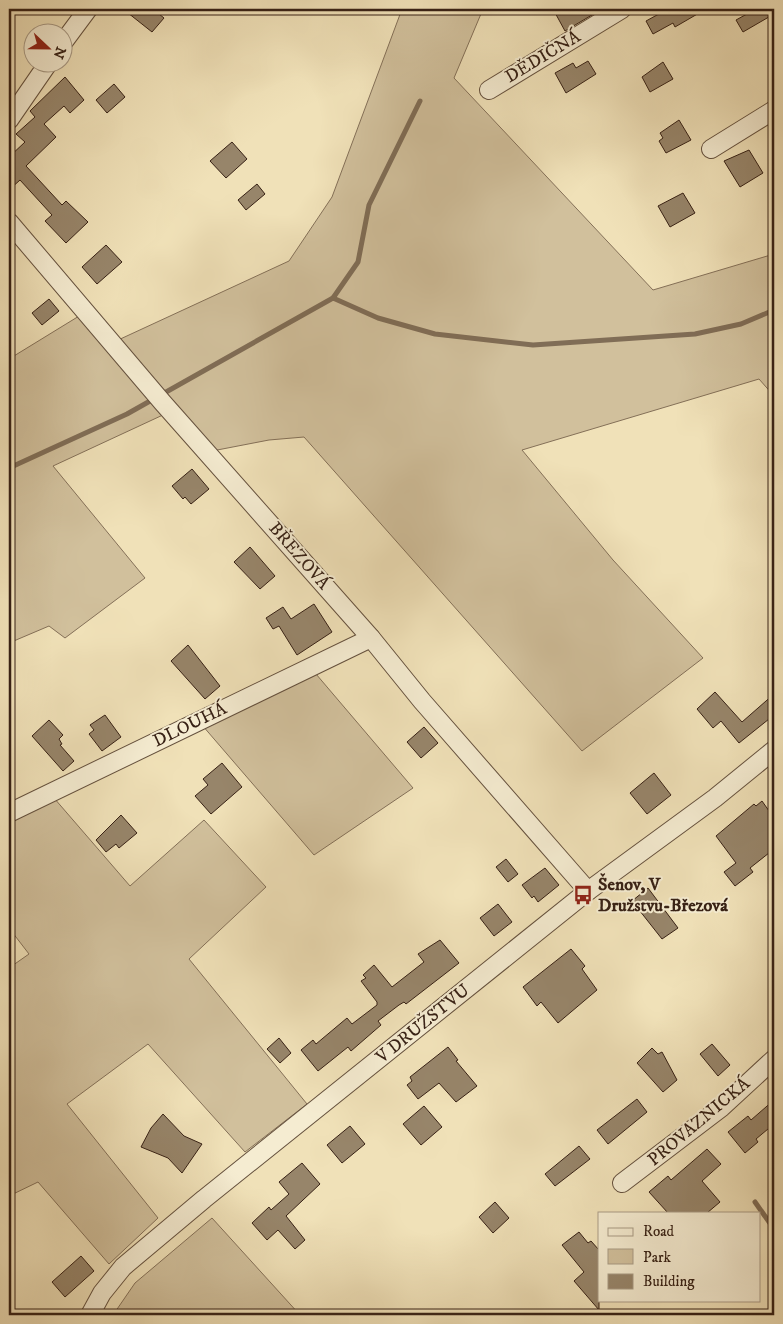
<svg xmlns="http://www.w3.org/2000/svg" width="783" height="1324" font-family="'IM FELL DW Pica',serif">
<rect width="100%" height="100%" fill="#f0e1b8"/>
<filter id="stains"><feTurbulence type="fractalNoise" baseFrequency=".004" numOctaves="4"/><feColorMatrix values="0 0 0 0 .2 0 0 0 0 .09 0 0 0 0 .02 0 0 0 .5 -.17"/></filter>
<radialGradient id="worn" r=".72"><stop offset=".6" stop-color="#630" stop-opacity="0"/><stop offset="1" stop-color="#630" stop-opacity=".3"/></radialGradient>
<g fill="#d1c09c" stroke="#847058">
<polygon points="402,9 483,9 454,78 653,290 774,254 774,396 759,379 522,450 613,560 703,658 582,751 304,437 269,440 212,451 116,341 289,261 332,197"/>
<polygon points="84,313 165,414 53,466 145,578 65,638 49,626 9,643 9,359"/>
<polygon points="316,674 413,788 314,855 202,725"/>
<polygon points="54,798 130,886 204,820 266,887 189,959 307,1104 245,1152 148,1044 67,1104 158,1218 109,1264 38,1182 9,1196 9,968 29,954 9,928 9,819"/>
<polygon points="212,1218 300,1315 113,1315 135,1283"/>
</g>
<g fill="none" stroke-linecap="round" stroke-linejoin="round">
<g stroke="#806d56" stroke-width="5">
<polyline points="333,298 358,262 369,205 420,101"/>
<polyline points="9,468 127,414 333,298 378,318 435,334 533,345 695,334 741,324 774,310"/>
<polyline points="755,1202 774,1229"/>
</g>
</g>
<g fill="#97856a" stroke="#372115">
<polygon points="123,9 153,9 164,18 152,32"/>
<polygon points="553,9 602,9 565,31"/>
<polygon points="668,9 706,9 675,27 673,23 653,34 646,21"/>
<polygon points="756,9 774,9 774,14 743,32 736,20"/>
<polygon points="588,61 596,74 566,93 555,73 573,63 576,68"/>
<polygon points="663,62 673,79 650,92 642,77"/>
<polygon points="65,77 84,100 70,113 64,106 44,124 56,137 26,166 62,205 66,201 88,222 66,243 45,221 52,215 20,180 9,190 9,157 25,142 16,134 35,117 30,111"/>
<polygon points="114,84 125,97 107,113 96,100"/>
<polygon points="679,120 691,140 666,153 659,141 663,138 660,133"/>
<polygon points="232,142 247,159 226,178 210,161"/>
<polygon points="749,150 763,173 740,187 724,161"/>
<polygon points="257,184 265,194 246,210 238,200"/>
<polygon points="683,193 695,213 670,227 658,206"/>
<polygon points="106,245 122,262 97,284 82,267"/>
<polygon points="49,299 59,311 42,325 32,313"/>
<polygon points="192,469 209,489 191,504 185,497 183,499 172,486"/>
<polygon points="250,547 275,576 260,589 234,562"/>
<polygon points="314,604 332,632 297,655 279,626 273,629 266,618 283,607 291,619"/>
<polygon points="188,645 220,686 205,699 171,661"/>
<polygon points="715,692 742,722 774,694 774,715 739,743 721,721 713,728 697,709"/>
<polygon points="105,715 121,737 102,751 89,734 94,730 90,725"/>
<polygon points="49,720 63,735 59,739 62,744 60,745 74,761 63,771 32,736"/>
<polygon points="424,727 438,743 421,758 407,742"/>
<polygon points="222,763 242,787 211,814 195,796 208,785 203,779"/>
<polygon points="654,773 671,795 647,814 630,793"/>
<polygon points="762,801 774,818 774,849 750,868 753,872 735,886 724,872 736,863 716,836 754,804 756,806"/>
<polygon points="121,815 137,833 119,848 116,844 106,852 96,840"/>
<polygon points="506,859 518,874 508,882 496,867"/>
<polygon points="545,868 559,885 538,902 534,896 532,898 522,885"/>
<polygon points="648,888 678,928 662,939 632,901"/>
<polygon points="498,904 512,922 494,936 480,918"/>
<polygon points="440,940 459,963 406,1004 404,1002 399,1005 378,1021 381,1025 351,1051 348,1047 318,1071 301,1050 313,1040 316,1044 347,1018 352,1024 377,1005 377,1002 361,981 366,978 363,975 374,965 392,987 424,962 418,954"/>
<polygon points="571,949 585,966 582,969 597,990 558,1023 541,1002 537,1006 523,987"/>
<polygon points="279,1038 291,1053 280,1063 267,1049"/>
<polygon points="712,1044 730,1065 718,1076 700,1054"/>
<polygon points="448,1047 458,1060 456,1061 477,1086 456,1102 439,1083 418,1099 407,1085 412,1081 410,1077"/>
<polygon points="652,1048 658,1054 662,1052 677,1080 663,1092 637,1063"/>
<polygon points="637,1099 647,1112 608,1144 597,1130"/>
<polygon points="774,1100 774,1124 756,1139 758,1142 745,1153 728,1132 748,1116 751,1120"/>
<polygon points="424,1106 442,1127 421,1145 403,1124"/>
<polygon points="163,1114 184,1136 202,1144 182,1173 168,1158 141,1147 151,1128"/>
<polygon points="350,1126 365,1144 342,1163 327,1145"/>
<polygon points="579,1146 590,1159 555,1186 545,1174"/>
<polygon points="707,1149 721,1164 702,1181 720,1202 707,1213 668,1213 649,1192 668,1176 671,1180"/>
<polygon points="302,1163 320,1184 286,1216 305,1240 295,1249 278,1230 267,1240 252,1223 269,1207 271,1210 289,1194 279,1182"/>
<polygon points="495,1202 509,1218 493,1233 479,1217"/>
<polygon points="579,1232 588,1243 591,1241 599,1250 599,1310 574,1281 584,1272 562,1245"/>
<polygon points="81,1256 94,1271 65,1297 52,1282"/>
</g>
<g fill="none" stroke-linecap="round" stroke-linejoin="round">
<defs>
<g id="minor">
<polyline points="62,44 88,9"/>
<polyline points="489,90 622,9"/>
<polyline points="9,120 49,62"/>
<polyline points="711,149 774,110"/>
<polyline points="9,222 163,403 371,638 422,701 588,891"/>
<polyline points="9,813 371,638"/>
<polyline points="622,1183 722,1107 774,1059"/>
<polyline points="90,1315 102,1293 123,1267 204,1199 588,891 715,798 774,750"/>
</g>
</defs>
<use href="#minor" stroke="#65513e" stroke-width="20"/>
<use href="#minor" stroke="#f5ecd1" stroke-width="18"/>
</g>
<defs>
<symbol id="bus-bare" viewBox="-9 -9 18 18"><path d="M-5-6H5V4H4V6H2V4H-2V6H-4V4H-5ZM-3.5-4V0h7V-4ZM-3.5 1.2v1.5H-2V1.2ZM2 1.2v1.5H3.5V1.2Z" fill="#8f2418" stroke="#f5ecd1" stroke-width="2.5" paint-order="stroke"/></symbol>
</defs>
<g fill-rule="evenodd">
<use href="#bus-bare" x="569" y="881" width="28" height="28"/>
</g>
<g text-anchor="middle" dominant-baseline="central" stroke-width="4" stroke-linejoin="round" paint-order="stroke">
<g font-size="18" fill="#372115" stroke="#f5ecd1">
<text transform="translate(543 57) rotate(-31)">DĚDIČNÁ</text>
<text transform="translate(299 556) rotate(49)">BŘEZOVÁ</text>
<text transform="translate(190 725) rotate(-26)">DLOUHÁ</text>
<text transform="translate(423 1024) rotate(-39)">V DRUŽSTVU</text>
<text transform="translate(699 1122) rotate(-40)">PROVAZNICKÁ</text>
</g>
<g font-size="18" font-weight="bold" fill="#372115" stroke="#f5ecd1" text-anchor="start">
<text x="598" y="885">Šenov, V<tspan x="598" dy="21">Družstvu-Březová</tspan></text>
</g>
</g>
<rect width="783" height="1324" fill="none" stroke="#f0e1b8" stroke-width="30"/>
<rect x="10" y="10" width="763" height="1304" fill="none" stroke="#372115" stroke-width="2.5"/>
<rect x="15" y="15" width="753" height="1294" fill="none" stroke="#372115"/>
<rect x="598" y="1212" width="162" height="90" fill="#f5ecd1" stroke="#a99b86"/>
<rect x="608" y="1228" width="25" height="8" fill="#f5ecd1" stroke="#a99b86"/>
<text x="643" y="1236" font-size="15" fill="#372115">Road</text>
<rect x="608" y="1249" width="25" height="15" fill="#d1c09c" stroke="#a99b86"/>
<text x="643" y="1262" font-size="15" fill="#372115">Park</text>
<rect x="608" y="1274" width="25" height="15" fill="#97856a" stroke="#a99b86"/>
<text x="643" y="1286" font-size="15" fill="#372115">Building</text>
<g transform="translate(48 48) rotate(112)"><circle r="24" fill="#f5ecd1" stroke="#a99b86"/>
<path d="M0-4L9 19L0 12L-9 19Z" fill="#8f2418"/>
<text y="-8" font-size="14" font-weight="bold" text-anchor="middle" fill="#372115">N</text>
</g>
<rect width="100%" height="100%" filter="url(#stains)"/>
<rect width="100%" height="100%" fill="url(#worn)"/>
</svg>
